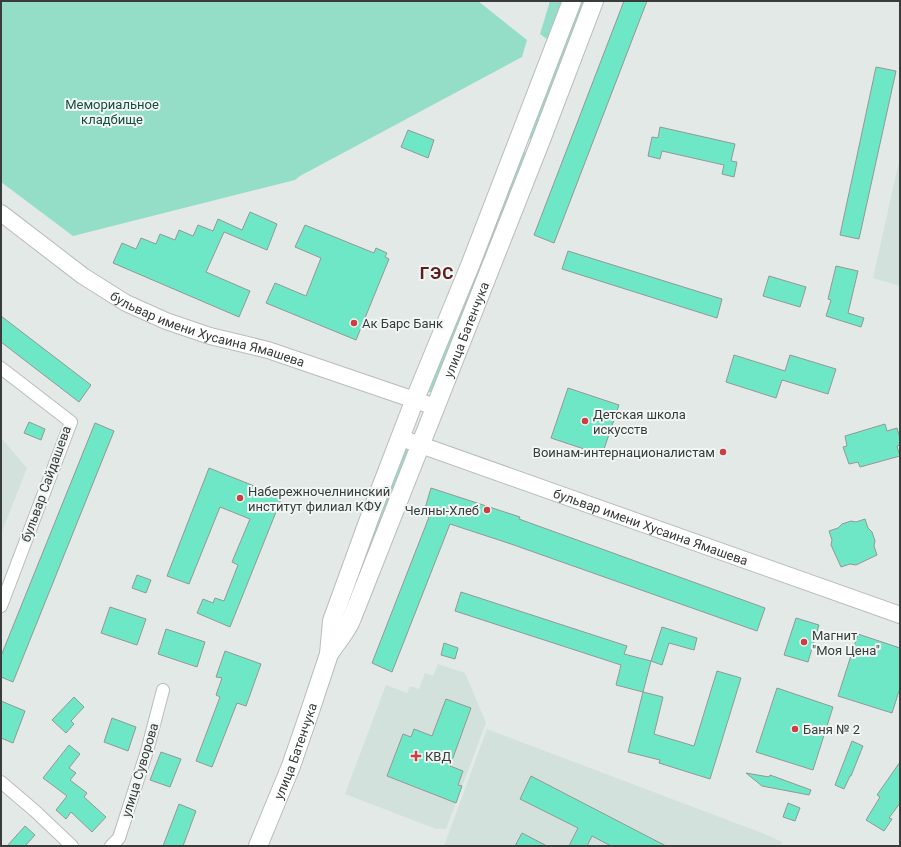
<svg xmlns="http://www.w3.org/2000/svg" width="901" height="847" font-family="Roboto,sans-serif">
<rect width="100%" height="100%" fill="#e3e9e7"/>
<g fill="#d2e1dc">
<polygon points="900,157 900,286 873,278"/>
<polygon points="1,438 27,468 1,534"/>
<polygon points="438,664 465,673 486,723 446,829 436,829 345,794 386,685 407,693 410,686 419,689 425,673 433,676"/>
<polygon points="487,729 767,835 782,842 781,846 444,846"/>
</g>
<g fill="#94dec7">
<polygon points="1,1 478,1 527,40 522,57 300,176 295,180 73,236 1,182"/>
<polygon points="550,1 567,1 551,42 540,34"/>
<polygon points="581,1 585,1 534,137 531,139 529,138 529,135"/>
<polygon points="523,151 526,153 433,392 429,392 429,391"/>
<polygon points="405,449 408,450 341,625 337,623"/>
</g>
<g fill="#6ee7c6" stroke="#939896">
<polygon points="624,1 647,1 554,243 534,235"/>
<polygon points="876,67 896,71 859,239 840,235"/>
<polygon points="660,127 735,144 731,161 737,162 734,177 722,174 724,165 662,151 660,159 648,156 652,137 658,138"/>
<polygon points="408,130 434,140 428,158 401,147"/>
<polygon points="250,212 277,224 267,250 224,232 206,272 250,291 239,317 113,263 122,243 136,249 141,238 156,244 160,234 175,240 179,230 193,236 198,225 213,231 218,219 242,230"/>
<polygon points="305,225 374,253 376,248 387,253 385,257 389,259 356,340 266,303 275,283 306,296 321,258 295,247"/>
<polygon points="568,251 722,299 717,318 562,269"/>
<polygon points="836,266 858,271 848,313 864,318 861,327 826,316 831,300 828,299"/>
<polygon points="769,276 806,287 800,307 763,296"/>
<polygon points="1,316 91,385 79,402 1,342"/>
<polygon points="734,355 785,371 790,355 836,369 828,394 782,380 776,398 726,382"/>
<polygon points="568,388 619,405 602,455 551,438"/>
<polygon points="29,422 45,429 41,440 24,433"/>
<polygon points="95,423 114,431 13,682 1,677 1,656"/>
<polygon points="885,424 887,431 897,428 900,438 900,445 897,446 900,456 860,467 858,462 849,464 843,447 847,446 845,436"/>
<polygon points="209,468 282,497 230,627 197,613 203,599 213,603 215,598 224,601 238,565 232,562 250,519 220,507 189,584 167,576"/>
<polygon points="431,488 520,517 519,519 765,608 757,631 511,544 450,524 392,672 372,663 429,517 423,515"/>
<polygon points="865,519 868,528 872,532 875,541 874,546 877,555 856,565 850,564 841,567 831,545 832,540 829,531 838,528 842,524 851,521 856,522"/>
<polygon points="137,575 151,580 146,593 132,588"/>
<polygon points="461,592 627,646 624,654 651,661 643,692 616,685 621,665 455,611"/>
<polygon points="110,607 146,619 137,645 101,633"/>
<polygon points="796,618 819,625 808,662 784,655"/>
<polygon points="662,627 697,638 694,650 669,643 662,665 651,661"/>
<polygon points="166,629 205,642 197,667 158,654"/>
<polygon points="858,634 900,648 900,688 892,713 838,696"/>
<polygon points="444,643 458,648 455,659 441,655"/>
<polygon points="225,651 261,664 246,706 237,703 212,767 196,761 220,697 216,695 222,678 216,677"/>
<polygon points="717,671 741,678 710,779 659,763 660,760 628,752 643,692 663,697 654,734 694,746"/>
<polygon points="777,688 833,707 813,770 756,752"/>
<polygon points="74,697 84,707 71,721 74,724 66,733 52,720"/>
<polygon points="446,699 471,708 450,766 463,771 458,785 462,786 456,803 387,776 403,734 411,737 414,729 432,736"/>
<polygon points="1,701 25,711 13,743 1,738"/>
<polygon points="112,718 136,727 128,751 104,742"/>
<polygon points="852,741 863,746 851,776 850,776 844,789 835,785"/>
<polygon points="69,745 80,754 69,768 76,773 70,780 87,793 84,797 106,817 92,832 71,812 66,819 56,810 67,796 43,778"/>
<polygon points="161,752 181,759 170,787 150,780"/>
<polygon points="900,762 900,803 889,818 892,819 884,831 866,820 880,797 877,795"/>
<polygon points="746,773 769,777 770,775 811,790 809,795 762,786"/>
<polygon points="531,776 666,846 611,846 592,836 587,846 569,846 578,828 520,799"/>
<polygon points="788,803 800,808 795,821 783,817"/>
<polygon points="179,804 196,811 183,846 163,846"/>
<polygon points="25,826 35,835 25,846 7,846"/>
<polygon points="522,833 547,846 515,846"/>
</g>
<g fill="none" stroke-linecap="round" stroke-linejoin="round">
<defs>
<g id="minor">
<polyline points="1,368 71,422 1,606"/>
<polyline points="1,782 35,811 72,846"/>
<polyline points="111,846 119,838 147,751 163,690"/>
</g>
<g id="tertiary">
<path id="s1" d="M1,213l82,63 43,27 40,18 44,15 58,14 167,57"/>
<path id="s2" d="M401,438l499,177"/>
</g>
<g id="secondary">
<path id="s3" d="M329,654c8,-13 18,-22 23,-36l189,-478 53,-139"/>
<path id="s4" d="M258,846l33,-80 19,-55 19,-57 3,-33 40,-110 43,-112 56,-136 101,-262"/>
</g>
</defs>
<use href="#minor" stroke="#b8bdbb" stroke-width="14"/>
<use href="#tertiary" stroke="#b8bdbb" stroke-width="18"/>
<use href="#secondary" stroke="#b8bdbb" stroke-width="20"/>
<use href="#minor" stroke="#fff" stroke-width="12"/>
<use href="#tertiary" stroke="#fff" stroke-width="16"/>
<use href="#secondary" stroke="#fff" stroke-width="18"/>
</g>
<g fill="#cd3d42" stroke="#f0f6f4" stroke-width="1.5">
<circle cx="354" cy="323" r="4"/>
<circle cx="585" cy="421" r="4"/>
<circle cx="723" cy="452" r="4"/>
<circle cx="240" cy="498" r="4"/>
<circle cx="487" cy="510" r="4"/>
<circle cx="804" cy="642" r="4"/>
<circle cx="795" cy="729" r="4"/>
<path d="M414 750h4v4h4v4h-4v4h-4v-4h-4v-4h4z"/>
</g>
<g text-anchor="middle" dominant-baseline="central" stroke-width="4" stroke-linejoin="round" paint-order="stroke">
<g font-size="13" fill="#194d40" stroke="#f0f6f4">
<text x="112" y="104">Мемориальное<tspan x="112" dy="15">кладбище</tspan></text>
</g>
<g font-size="13" fill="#393c3b" stroke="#f0f6f4" text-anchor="start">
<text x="362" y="323">Ак Барс Банк</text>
<text x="593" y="414">Детская школа<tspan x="593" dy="15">искусств</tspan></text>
<text x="715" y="452" text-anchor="end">Воинам-интернационалистам</text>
<text x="248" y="491">Набережночелнинский<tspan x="248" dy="15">институт филиал КФУ</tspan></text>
<text x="479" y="510" text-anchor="end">Челны-Хлеб</text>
<text x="812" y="635">Магнит<tspan x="812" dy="15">"Моя Цена"</tspan></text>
<text x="803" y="729">Баня № 2</text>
<text x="425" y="756">КВД</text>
</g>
<g font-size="13" fill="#393c3b" stroke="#f0f6f4">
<text stroke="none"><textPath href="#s1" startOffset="240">бульвар имени Хусаина Ямашева</textPath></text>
<text stroke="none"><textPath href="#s3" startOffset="353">улица Батенчука</textPath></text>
<text transform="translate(46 484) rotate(-70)">бульвар Сайдашева</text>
<text stroke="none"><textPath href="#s2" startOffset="265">бульвар имени Хусаина Ямашева</textPath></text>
<text stroke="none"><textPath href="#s4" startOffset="102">улица Батенчука</textPath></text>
<text transform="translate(140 770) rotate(-73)">улица Суворова</text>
</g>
<g font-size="17" font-weight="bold" letter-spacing="1" fill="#611c1d" stroke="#f0f6f4">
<text x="437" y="273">ГЭС</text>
</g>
</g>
<rect width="901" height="847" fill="none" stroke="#393c3b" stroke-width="4"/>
</svg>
